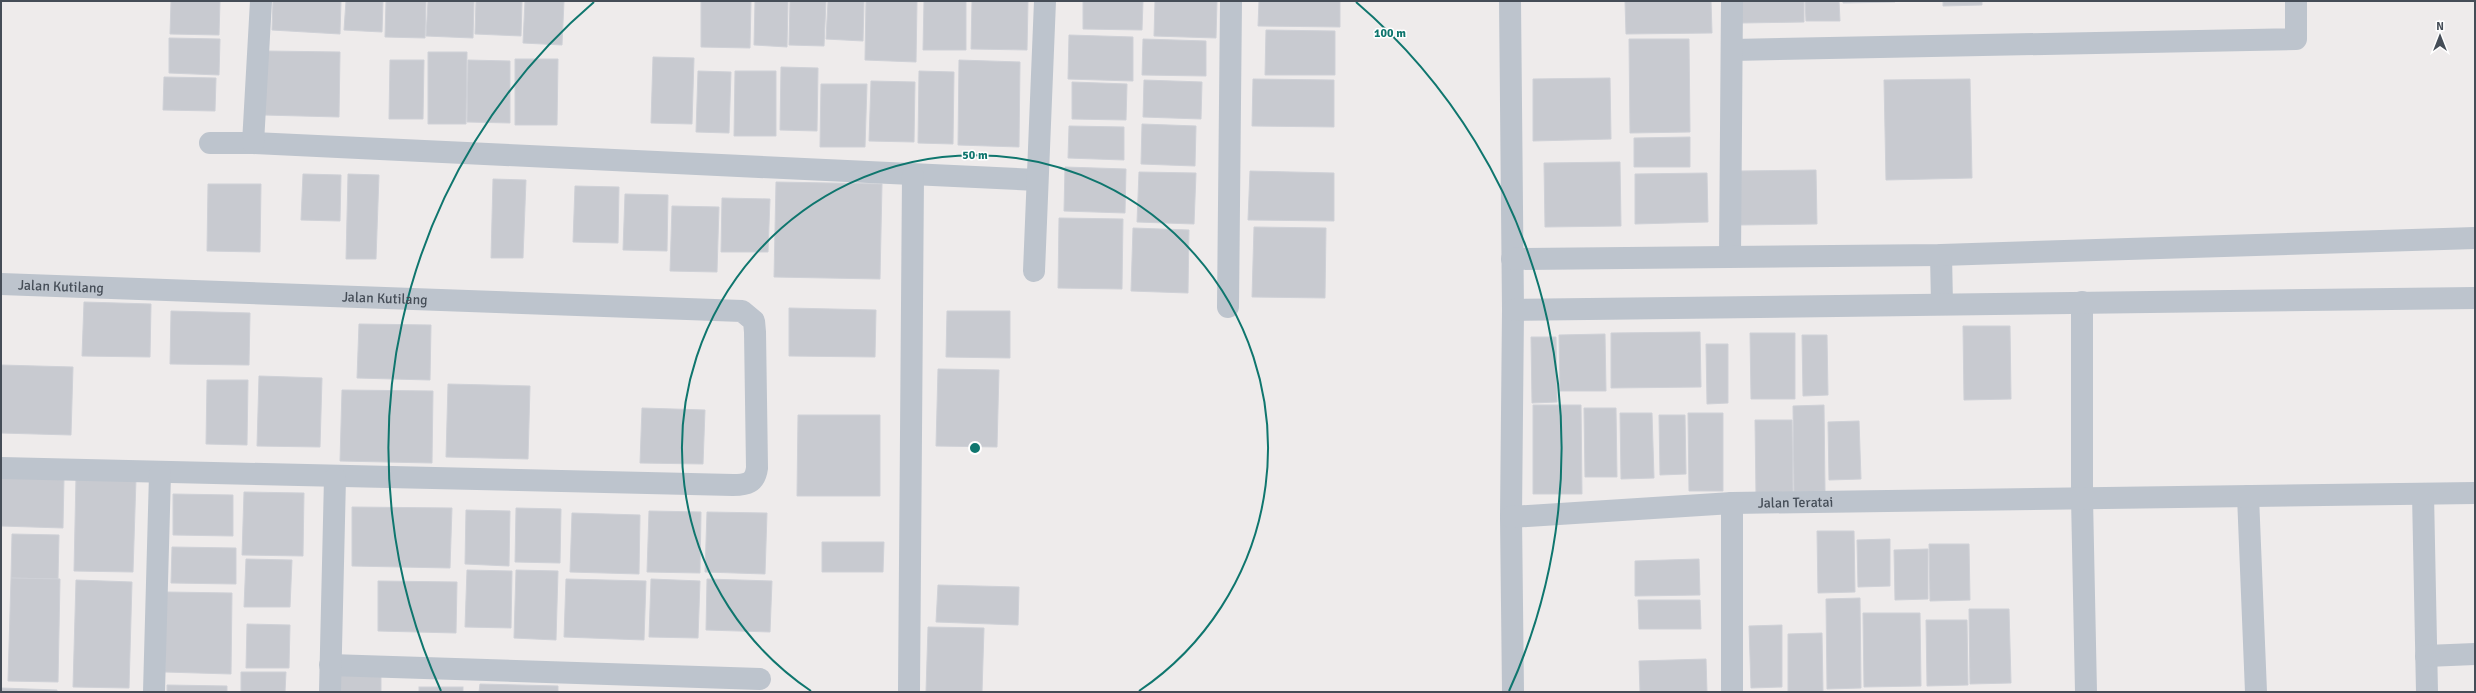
<svg xmlns="http://www.w3.org/2000/svg" width="2476" height="693" font-family="Signika,sans-serif">
<rect width="100%" height="100%" fill="#eeebeb"/>
<g fill="#c8cad0" stroke="#cfd1d7">
<polygon points="171,1 220,1 219,35 170,34"/>
<polygon points="273,1 341,1 340,34 272,30"/>
<polygon points="346,1 383,1 382,32 344,30"/>
<polygon points="386,1 426,1 425,38 385,37"/>
<polygon points="428,1 474,1 473,38 426,36"/>
<polygon points="476,1 522,1 521,36 475,34"/>
<polygon points="525,1 564,1 562,45 523,43"/>
<polygon points="701,1 751,1 750,48 701,47"/>
<polygon points="755,1 788,1 787,47 754,45"/>
<polygon points="790,1 826,1 824,46 789,45"/>
<polygon points="828,1 864,1 863,41 826,39"/>
<polygon points="866,1 917,1 916,62 865,60"/>
<polygon points="924,1 966,1 966,50 923,50"/>
<polygon points="972,1 1028,1 1027,50 971,49"/>
<polygon points="1083,1 1143,1 1142,30 1083,29"/>
<polygon points="1155,1 1217,1 1216,38 1154,36"/>
<polygon points="1259,1 1340,1 1340,27 1258,26"/>
<polygon points="1625,1 1711,1 1712,33 1626,34"/>
<polygon points="1741,1 1804,1 1804,22 1742,23"/>
<polygon points="1805,1 1839,1 1840,21 1806,21"/>
<polygon points="1843,1 1895,1 1895,2 1843,3"/>
<polygon points="1943,1 1982,1 1982,5 1943,6"/>
<polygon points="1266,30 1335,31 1335,75 1265,75"/>
<polygon points="1069,35 1133,37 1133,81 1068,79"/>
<polygon points="169,38 220,39 219,75 169,73"/>
<polygon points="1143,39 1206,41 1206,76 1142,75"/>
<polygon points="1629,39 1689,39 1690,132 1630,133"/>
<polygon points="266,51 340,52 339,117 264,115"/>
<polygon points="428,52 467,52 466,124 428,124"/>
<polygon points="653,57 694,58 692,124 651,123"/>
<polygon points="515,59 558,59 557,125 515,125"/>
<polygon points="390,60 424,60 423,119 389,119"/>
<polygon points="468,60 510,61 510,123 467,122"/>
<polygon points="959,60 1020,62 1019,147 958,145"/>
<polygon points="781,67 818,68 817,131 780,130"/>
<polygon points="698,71 731,72 729,133 696,132"/>
<polygon points="735,71 776,71 776,136 734,136"/>
<polygon points="919,71 954,72 953,144 918,143"/>
<polygon points="164,77 216,78 215,111 163,110"/>
<polygon points="1610,78 1611,139 1533,141 1533,79"/>
<polygon points="1253,79 1334,80 1334,127 1252,126"/>
<polygon points="1970,79 1972,178 1886,180 1884,80"/>
<polygon points="1144,80 1202,82 1201,119 1143,117"/>
<polygon points="871,81 915,82 914,142 869,141"/>
<polygon points="1072,82 1127,84 1126,120 1072,119"/>
<polygon points="821,84 867,84 865,147 820,147"/>
<polygon points="1142,124 1196,126 1195,166 1141,164"/>
<polygon points="1069,126 1124,127 1124,160 1068,158"/>
<polygon points="1690,137 1690,167 1634,167 1634,138"/>
<polygon points="1620,162 1621,226 1545,227 1544,163"/>
<polygon points="1065,167 1126,169 1125,213 1064,211"/>
<polygon points="1816,170 1817,224 1740,225 1739,171"/>
<polygon points="1250,171 1334,173 1334,221 1248,220"/>
<polygon points="1139,172 1196,173 1194,224 1137,222"/>
<polygon points="1707,173 1708,222 1635,224 1635,174"/>
<polygon points="303,174 341,175 340,221 301,220"/>
<polygon points="348,174 379,175 376,259 346,259"/>
<polygon points="493,179 526,180 523,258 491,258"/>
<polygon points="776,182 882,184 880,279 774,277"/>
<polygon points="208,184 261,184 260,252 207,251"/>
<polygon points="575,186 619,187 618,243 573,242"/>
<polygon points="625,194 668,195 667,251 623,250"/>
<polygon points="722,198 770,199 768,252 721,252"/>
<polygon points="672,206 719,207 717,272 670,271"/>
<polygon points="1059,218 1123,219 1122,289 1058,288"/>
<polygon points="1254,227 1326,228 1325,298 1252,297"/>
<polygon points="1133,228 1189,230 1188,293 1131,291"/>
<polygon points="84,302 151,304 150,357 82,356"/>
<polygon points="789,308 876,310 875,357 789,356"/>
<polygon points="171,311 250,313 249,365 170,364"/>
<polygon points="947,311 1010,311 1010,358 946,357"/>
<polygon points="359,324 431,325 430,380 357,378"/>
<polygon points="1963,326 2010,326 2011,399 1964,400"/>
<polygon points="1700,332 1701,387 1611,388 1611,333"/>
<polygon points="1750,333 1795,333 1795,399 1751,399"/>
<polygon points="1605,334 1606,391 1560,391 1559,335"/>
<polygon points="1802,335 1827,335 1828,395 1803,396"/>
<polygon points="1531,337 1556,337 1557,402 1532,403"/>
<polygon points="1706,344 1728,344 1728,403 1707,404"/>
<polygon points="1,365 73,367 71,435 1,433"/>
<polygon points="938,369 999,370 997,447 936,446"/>
<polygon points="259,376 322,378 320,447 257,446"/>
<polygon points="207,380 248,380 247,445 206,444"/>
<polygon points="448,384 530,386 528,459 446,457"/>
<polygon points="342,390 433,391 432,463 340,461"/>
<polygon points="1533,405 1581,405 1582,494 1533,494"/>
<polygon points="1824,405 1825,491 1794,492 1793,406"/>
<polygon points="642,408 705,410 703,464 640,463"/>
<polygon points="1584,408 1616,408 1617,477 1585,477"/>
<polygon points="1620,413 1652,413 1654,478 1621,479"/>
<polygon points="1688,413 1723,413 1723,491 1689,491"/>
<polygon points="798,415 880,415 880,496 797,496"/>
<polygon points="1659,415 1685,415 1686,474 1660,475"/>
<polygon points="1755,420 1792,420 1793,494 1756,495"/>
<polygon points="1859,421 1861,479 1829,480 1828,422"/>
<polygon points="1,476 64,478 63,528 1,526"/>
<polygon points="76,477 136,479 133,572 74,571"/>
<polygon points="244,492 304,493 303,556 242,555"/>
<polygon points="173,494 233,495 233,536 173,535"/>
<polygon points="352,507 452,508 450,568 352,566"/>
<polygon points="516,508 561,509 560,563 515,562"/>
<polygon points="466,510 510,511 509,566 465,564"/>
<polygon points="649,511 701,512 700,573 647,572"/>
<polygon points="707,512 767,513 765,574 705,572"/>
<polygon points="572,513 640,515 639,574 570,572"/>
<polygon points="1817,531 1854,531 1855,592 1818,593"/>
<polygon points="12,534 59,535 58,579 11,578"/>
<polygon points="1890,539 1890,586 1858,587 1857,540"/>
<polygon points="822,542 884,542 883,572 822,572"/>
<polygon points="1929,544 1969,544 1970,600 1930,601"/>
<polygon points="172,547 236,548 236,584 171,583"/>
<polygon points="1928,549 1928,599 1895,600 1894,550"/>
<polygon points="246,559 292,560 290,607 244,607"/>
<polygon points="1699,559 1700,595 1635,596 1635,561"/>
<polygon points="467,570 512,571 511,628 465,627"/>
<polygon points="516,570 558,571 556,640 514,638"/>
<polygon points="11,578 60,579 58,682 8,681"/>
<polygon points="566,579 646,581 644,640 564,637"/>
<polygon points="651,579 700,581 698,638 649,637"/>
<polygon points="707,579 772,581 770,632 706,630"/>
<polygon points="76,580 132,582 129,688 73,687"/>
<polygon points="378,581 457,582 456,633 378,631"/>
<polygon points="938,585 1019,587 1018,625 936,622"/>
<polygon points="166,592 232,593 231,674 165,672"/>
<polygon points="1860,598 1861,688 1827,689 1826,599"/>
<polygon points="1638,600 1700,600 1701,629 1639,629"/>
<polygon points="1969,609 2009,609 2011,683 1970,684"/>
<polygon points="1863,613 1920,613 1921,686 1864,687"/>
<polygon points="1926,620 1967,620 1968,685 1927,686"/>
<polygon points="247,624 290,625 289,668 246,668"/>
<polygon points="1782,625 1782,687 1751,688 1749,626"/>
<polygon points="928,627 984,628 982,692 926,692"/>
<polygon points="1822,633 1823,692 1788,692 1788,634"/>
<polygon points="1706,659 1707,692 1640,692 1639,661"/>
<polygon points="241,672 286,672 285,692 241,692"/>
<rect x="340" y="675" width="41" height="17"/>
<polygon points="480,684 558,686 558,692 479,692"/>
<polygon points="167,685 227,686 227,692 167,692"/>
<rect x="419" y="687" width="44" height="5"/>
<polygon points="1,688 57,690 57,692 1,692"/>
</g>
<g fill="none" stroke-linecap="round" stroke-linejoin="round">
<g stroke="#bdc4cd" stroke-width="22">
<polyline points="1510,1 1513,310 1511,517 1513,692"/>
<polyline points="1732,50 2296,39 2296,1"/>
<polyline points="210,143 253,143 1037,180"/>
<polyline points="253,143 261,1"/>
<polyline points="1941,255 1942,304"/>
<polyline points="1730,256 1732,1"/>
<polyline points="1512,259 1941,255 2475,238"/>
<polyline points="1034,271 1045,1"/>
<path id="s1" d="M1,284l741,27 12,10 1,11 2,136c-2,15 -10,17 -24,17l-732,-17"/>
<polyline points="2082,302 2082,498 2086,692"/>
<polyline points="1228,307 1231,1"/>
<polyline points="1513,310 2475,298"/>
<polyline points="2423,494 2427,692"/>
<polyline points="2248,496 2256,692"/>
<path id="s2" d="M1511,517l221,-14 743,-10"/>
<polyline points="2426,656 2475,654"/>
<polyline points="330,665 760,679"/>
<polyline points="154,692 160,474"/>
<polyline points="330,692 335,478"/>
<polyline points="909,692 913,176"/>
<polyline points="1732,692 1732,503"/>
</g>
</g>
<g fill="none" stroke="#0f766e" stroke-width="2">
<path d="M811 691A293 293 0 1 1 1139 691"/>
<path d="M441 691A587 587 0 0 1 594 2M1356 2A587 587 0 0 1 1509 691"/>
</g>
<g text-anchor="middle" dominant-baseline="central" stroke-width="3" stroke-linejoin="round" paint-order="stroke">
<g font-size="14" fill="#454d57" stroke="#fff">
<text stroke="none"><textPath href="#s1" startOffset="60">Jalan Kutilang</textPath></text>
<text stroke="none"><textPath href="#s1" startOffset="384">Jalan Kutilang</textPath></text>
<text stroke="none"><textPath href="#s2" startOffset="285">Jalan Teratai</textPath></text>
</g>
</g>
<circle cx="975" cy="448" r="6" fill="#0f766e" stroke="#fff" stroke-width="2"/>
<g font-size="12" text-anchor="middle" font-weight="bold" fill="#0f766e" stroke="#fff" stroke-width="3" stroke-linejoin="round" paint-order="stroke">
<text x="1390" y="37">100 m</text>
<text x="975" y="159">50 m</text>
</g>
<rect width="2476" height="693" fill="none" stroke="#454d57" stroke-width="4"/>
<g transform="translate(2440 36)" stroke="#ffffff" stroke-width="3" paint-order="stroke">
<path d="M0-3L7 15L0 10L-7 15Z" fill="#454d57"/>
<text y="-6" font-size="11" font-weight="bold" text-anchor="middle" fill="#454d57">N</text>
</g>
</svg>
